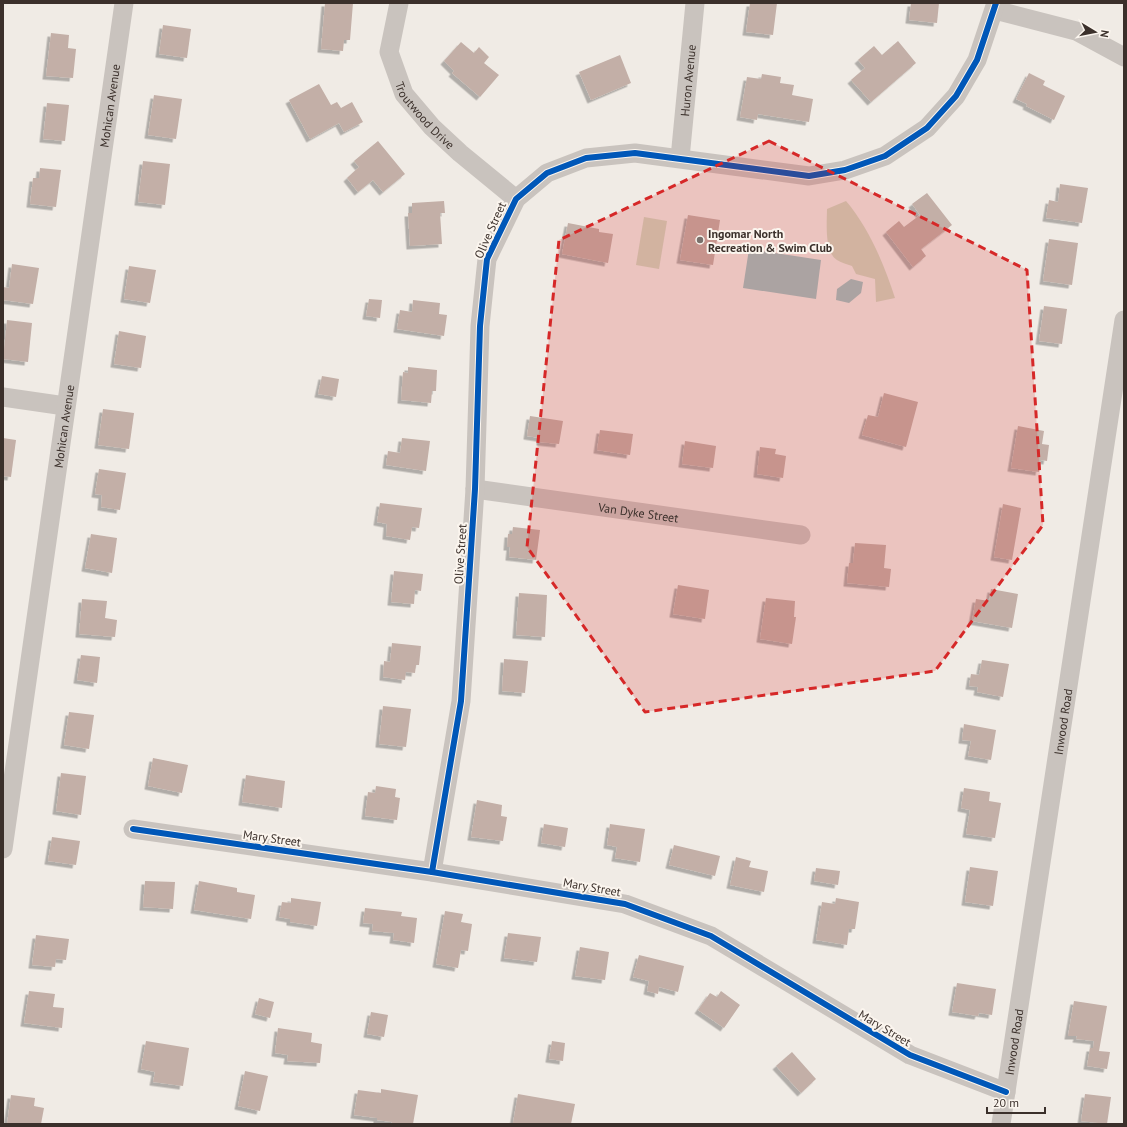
<svg xmlns="http://www.w3.org/2000/svg" width="1127" height="1127" font-family="'PT Sans',sans-serif">
<defs>
<filter id="shadow"><feDropShadow dx="-3.5" dy="3.5" stdDeviation="0" flood-color="#0004"/></filter>
</defs>
<rect width="100%" height="100%" fill="#f0ebe5"/>
<g fill="#d1d6bf">
<path d="M846,201c23,27 38,63 49,97l-19,4 -1,-23 -19,-5 -4,-8c-5,-2 -10,-3 -15,-6 -13,-8 -10,-38 -10,-51z"/>
<polygon points="644,217 667,221 659,269 636,265"/>
</g>
<g fill="#a1c2c1">
<polygon points="749,249 821,260 816,299 743,288"/>
<polygon points="851,279 863,282 861,293 849,303 836,300 837,289"/>
</g>
<g fill="#c3afa7" filter="url(#shadow)">
<polygon points="325,3 353,3 350,40 344,40 343,51 321,49"/>
<polygon points="750,3 777,3 773,35 746,32"/>
<polygon points="911,3 939,3 937,23 909,20"/>
<polygon points="163,25 191,29 187,58 159,54"/>
<polygon points="51,33 69,35 68,48 76,49 73,78 46,76"/>
<polygon points="898,41 916,63 871,102 851,80 865,68 858,60 874,46 882,55"/>
<polygon points="461,42 474,53 479,47 489,57 484,63 499,75 480,97 452,73 454,71 444,61"/>
<polygon points="620,55 631,83 591,100 579,72"/>
<polygon points="1029,73 1045,81 1043,85 1065,96 1054,120 1026,106 1027,104 1016,99"/>
<polygon points="762,74 781,77 780,83 794,85 792,95 813,99 809,122 758,114 757,120 740,117 747,77 761,79"/>
<polygon points="319,84 331,105 337,102 341,108 352,102 363,122 344,132 339,123 310,139 289,100"/>
<polygon points="154,95 182,99 176,139 148,135"/>
<polygon points="47,103 69,105 65,141 43,139"/>
<polygon points="378,141 405,174 383,192 373,180 358,192 347,178 359,167 354,161"/>
<polygon points="143,161 170,164 165,205 138,202"/>
<polygon points="40,168 61,170 56,207 30,204 33,178 39,178"/>
<polygon points="1060,184 1088,188 1082,223 1046,218 1049,200 1058,202"/>
<polygon points="927,193 952,225 921,249 926,256 913,267 886,232 899,221 904,227 920,215 912,204"/>
<polygon points="444,201 445,213 440,213 442,244 410,246 408,213 412,213 412,203"/>
<polygon points="688,215 720,220 713,265 680,260"/>
<polygon points="568,223 599,229 599,232 613,234 608,263 562,254"/>
<polygon points="1049,239 1078,243 1072,285 1043,281"/>
<polygon points="12,264 39,268 33,304 3,300 3,287 9,288"/>
<polygon points="129,266 156,270 150,303 124,299"/>
<polygon points="369,299 382,300 380,318 366,316"/>
<polygon points="413,300 440,303 439,314 447,315 444,336 397,329 400,310 412,312"/>
<polygon points="1044,306 1067,309 1062,344 1039,341"/>
<polygon points="7,320 32,323 28,362 3,359"/>
<polygon points="119,331 146,336 141,368 114,364"/>
<polygon points="408,367 437,370 436,391 432,391 431,403 401,400 403,372 408,373"/>
<polygon points="322,376 339,379 336,397 318,394"/>
<polygon points="884,393 918,402 906,447 862,435 868,415 878,417"/>
<polygon points="103,409 134,413 129,449 98,445"/>
<polygon points="530,416 563,421 559,444 540,442 540,438 527,436"/>
<polygon points="1018,426 1044,431 1042,444 1049,445 1047,461 1041,460 1039,472 1011,468"/>
<polygon points="600,430 633,434 630,455 597,450"/>
<polygon points="3,438 16,440 11,477 3,476"/>
<polygon points="402,438 430,441 426,471 386,465 388,451 400,453"/>
<polygon points="685,441 716,446 713,468 682,464"/>
<polygon points="760,447 776,449 775,454 786,456 783,478 757,474"/>
<polygon points="99,469 126,473 120,510 101,507 102,495 95,494"/>
<polygon points="380,503 422,508 419,528 412,527 410,540 386,536 387,524 377,522"/>
<polygon points="1003,504 1021,508 1012,560 994,557"/>
<polygon points="513,527 540,530 536,560 509,557 510,547 507,547 508,534 512,534"/>
<polygon points="91,534 117,538 112,573 85,568"/>
<polygon points="855,543 886,545 884,568 891,569 889,587 847,583 849,563 853,563"/>
<polygon points="394,571 423,574 421,591 415,590 414,604 391,602"/>
<polygon points="678,585 709,590 705,619 673,614"/>
<polygon points="991,589 1018,594 1012,628 972,621 976,599 989,601"/>
<polygon points="519,593 547,595 545,637 516,635"/>
<polygon points="766,598 795,601 794,617 796,617 792,644 760,639"/>
<polygon points="82,599 107,601 105,618 117,620 115,637 79,634"/>
<polygon points="392,643 421,646 419,665 416,665 415,673 406,672 405,680 383,677 384,661 390,662"/>
<polygon points="81,655 100,657 97,683 77,680"/>
<polygon points="504,659 528,661 525,693 502,691"/>
<polygon points="982,660 1009,664 1003,697 977,692 978,687 969,686 971,674 979,675"/>
<polygon points="383,706 411,709 406,747 379,744"/>
<polygon points="69,712 94,715 89,749 64,745"/>
<polygon points="964,724 996,730 991,760 968,756 971,741 962,740"/>
<polygon points="153,758 188,765 182,793 148,786"/>
<polygon points="61,773 86,776 81,815 56,811"/>
<polygon points="246,775 285,781 282,808 242,802"/>
<polygon points="376,786 396,789 395,797 400,798 397,820 365,816 368,792 375,793"/>
<polygon points="964,788 990,792 989,801 1001,803 995,838 966,834 970,810 961,808"/>
<polygon points="477,800 502,805 501,816 507,817 503,841 471,837"/>
<polygon points="544,824 568,828 565,847 541,843"/>
<polygon points="610,824 645,829 640,862 615,858 617,847 607,845"/>
<polygon points="52,837 80,841 76,865 48,861"/>
<polygon points="674,845 720,856 715,876 669,865"/>
<polygon points="736,857 751,861 749,867 768,871 764,892 730,885"/>
<polygon points="970,867 998,871 993,906 965,902"/>
<polygon points="816,868 840,871 838,885 814,881"/>
<polygon points="145,881 175,882 173,909 143,907"/>
<polygon points="199,881 237,888 237,892 255,895 251,919 194,910"/>
<polygon points="291,898 321,902 317,926 290,922 290,919 279,917 282,902 291,903"/>
<polygon points="836,898 859,902 855,929 849,929 847,945 816,940 822,902 835,904"/>
<polygon points="365,908 402,912 401,916 417,918 414,943 393,940 394,933 372,931 373,924 363,923"/>
<polygon points="445,911 463,914 461,922 472,924 468,951 461,950 458,968 436,964"/>
<polygon points="508,933 541,937 537,962 504,958"/>
<polygon points="36,935 69,939 66,960 56,959 55,967 32,965"/>
<polygon points="580,947 609,952 605,980 575,976"/>
<polygon points="639,955 684,966 678,992 659,987 658,994 647,991 649,981 633,977"/>
<polygon points="957,983 996,989 992,1015 979,1013 978,1016 952,1012"/>
<polygon points="29,991 55,994 53,1007 64,1008 62,1028 24,1023"/>
<polygon points="721,991 740,1005 724,1028 698,1010 710,993 717,997"/>
<polygon points="259,998 274,1002 270,1018 255,1014"/>
<polygon points="1074,1001 1107,1006 1099,1051 1110,1052 1107,1069 1087,1066 1090,1048 1093,1048 1094,1041 1076,1039 1077,1036 1068,1036"/>
<polygon points="371,1012 388,1015 384,1037 367,1034"/>
<polygon points="278,1028 312,1033 311,1042 322,1044 320,1063 287,1061 288,1055 275,1053"/>
<polygon points="146,1041 189,1048 183,1086 153,1082 155,1072 141,1069"/>
<polygon points="552,1041 565,1043 563,1061 549,1059"/>
<polygon points="792,1052 816,1079 801,1093 776,1066"/>
<polygon points="245,1071 268,1076 260,1111 238,1106"/>
<polygon points="381,1089 418,1095 413,1124 391,1124 392,1122 377,1120 377,1118 354,1115 358,1090 381,1093"/>
<polygon points="518,1094 575,1104 571,1124 513,1123"/>
<polygon points="1085,1094 1111,1097 1107,1124 1081,1121"/>
<polygon points="11,1095 35,1098 34,1106 44,1108 41,1124 7,1124"/>
</g>
<g fill="none" stroke-linecap="round" stroke-linejoin="round">
<g stroke="#c9c3be" stroke-width="19">
<path id="s1" d="M399,3l-10,49 15,42 28,33 28,26 56,46"/>
<polyline points="995,10 1076,31 1124,57"/>
<path id="s2" d="M680,158l15,-155"/>
<polyline points="3,397 65,406"/>
<path id="s3" d="M475,489l326,46"/>
<polyline points="133,829 432,872 625,904 711,936 910,1055 1006,1092"/>
<path id="s4" d="M3,849l121,-846"/>
<polyline points="432,872 461,701 475,489 480,326 487,259 516,199 547,173 586,158 635,153 809,176 845,170 885,156 927,128 956,96 977,60 996,3"/>
<path id="s5" d="M1001,1124l123,-804"/>
</g>
<defs>
<g id="cycleway">
<polyline points="133,829 432,872 625,904 711,936 910,1055 1006,1092"/>
<polyline points="432,872 461,701 475,489 480,326 487,259 516,199 547,173 586,158 635,153 809,176 845,170 885,156 927,128 956,96 977,60 996,3"/>
</g>
</defs>
<use href="#cycleway" stroke="#fbf5ee" stroke-width="8"/>
<use href="#cycleway" stroke="#0057b8" stroke-width="6"/>
</g>
<path fill="#d62828" fill-opacity="0.2" stroke="#d62828" stroke-width="3" stroke-dasharray="8 5" stroke-linejoin="round" d="M769,141l258,129 16,255 -108,146 -290,41 -118,-165 32,-307z"/>
<circle fill="#7a716c" stroke="#fbf5ee" stroke-width="1.5" cx="700" cy="240" r="4"/>
<g text-anchor="middle" dominant-baseline="central" stroke-width="4" stroke-linejoin="round" paint-order="stroke">
<g font-size="12" fill="#3b302b" stroke="#fbf5ee">
<text stroke="none"><textPath href="#s2" startOffset="78">Huron Avenue</textPath></text>
<text stroke="none"><textPath href="#s4" startOffset="751">Mohican Avenue</textPath></text>
<text stroke="none"><textPath href="#s1" startOffset="124">Troutwood Drive</textPath></text>
<text transform="translate(490 230) rotate(-66)">Olive Street</text>
<text stroke="none"><textPath href="#s4" startOffset="427">Mohican Avenue</textPath></text>
<text stroke="none"><textPath href="#s3" startOffset="165">Van Dyke Street</textPath></text>
<text transform="translate(460 554) rotate(-86)">Olive Street</text>
<text stroke="none"><textPath href="#s5" startOffset="407">Inwood Road</textPath></text>
<text transform="translate(272 838) rotate(8)">Mary Street</text>
<text transform="translate(592 887) rotate(10)">Mary Street</text>
<text transform="translate(885 1028) rotate(31)">Mary Street</text>
<text stroke="none"><textPath href="#s5" startOffset="83">Inwood Road</textPath></text>
</g>
<g font-size="12" font-weight="bold" fill="#3b302b" stroke="#fbf5ee" text-anchor="start">
<text x="708" y="233">Ingomar North<tspan x="708" dy="14">Recreation &amp; Swim Club</tspan></text>
</g>
</g>
<rect width="1127" height="1127" fill="none" stroke="#3b302b" stroke-width="8"/>
<g transform="translate(1095 32) rotate(100)" stroke="#fbf5ee" stroke-width="3" paint-order="stroke">
<path d="M0-3L7 15L0 10L-7 15Z" fill="#3b302b"/>
<text y="-6" font-size="11" font-weight="bold" text-anchor="middle" fill="#3b302b">N</text>
</g>
<path d="M987 1107v6h58v-6" fill="none" stroke="#3b302b" stroke-width="2"/>
<text x="993" y="1107" font-size="12" fill="#3b302b" stroke="#fbf5ee" stroke-width="3" paint-order="stroke">20 m</text>
</svg>
